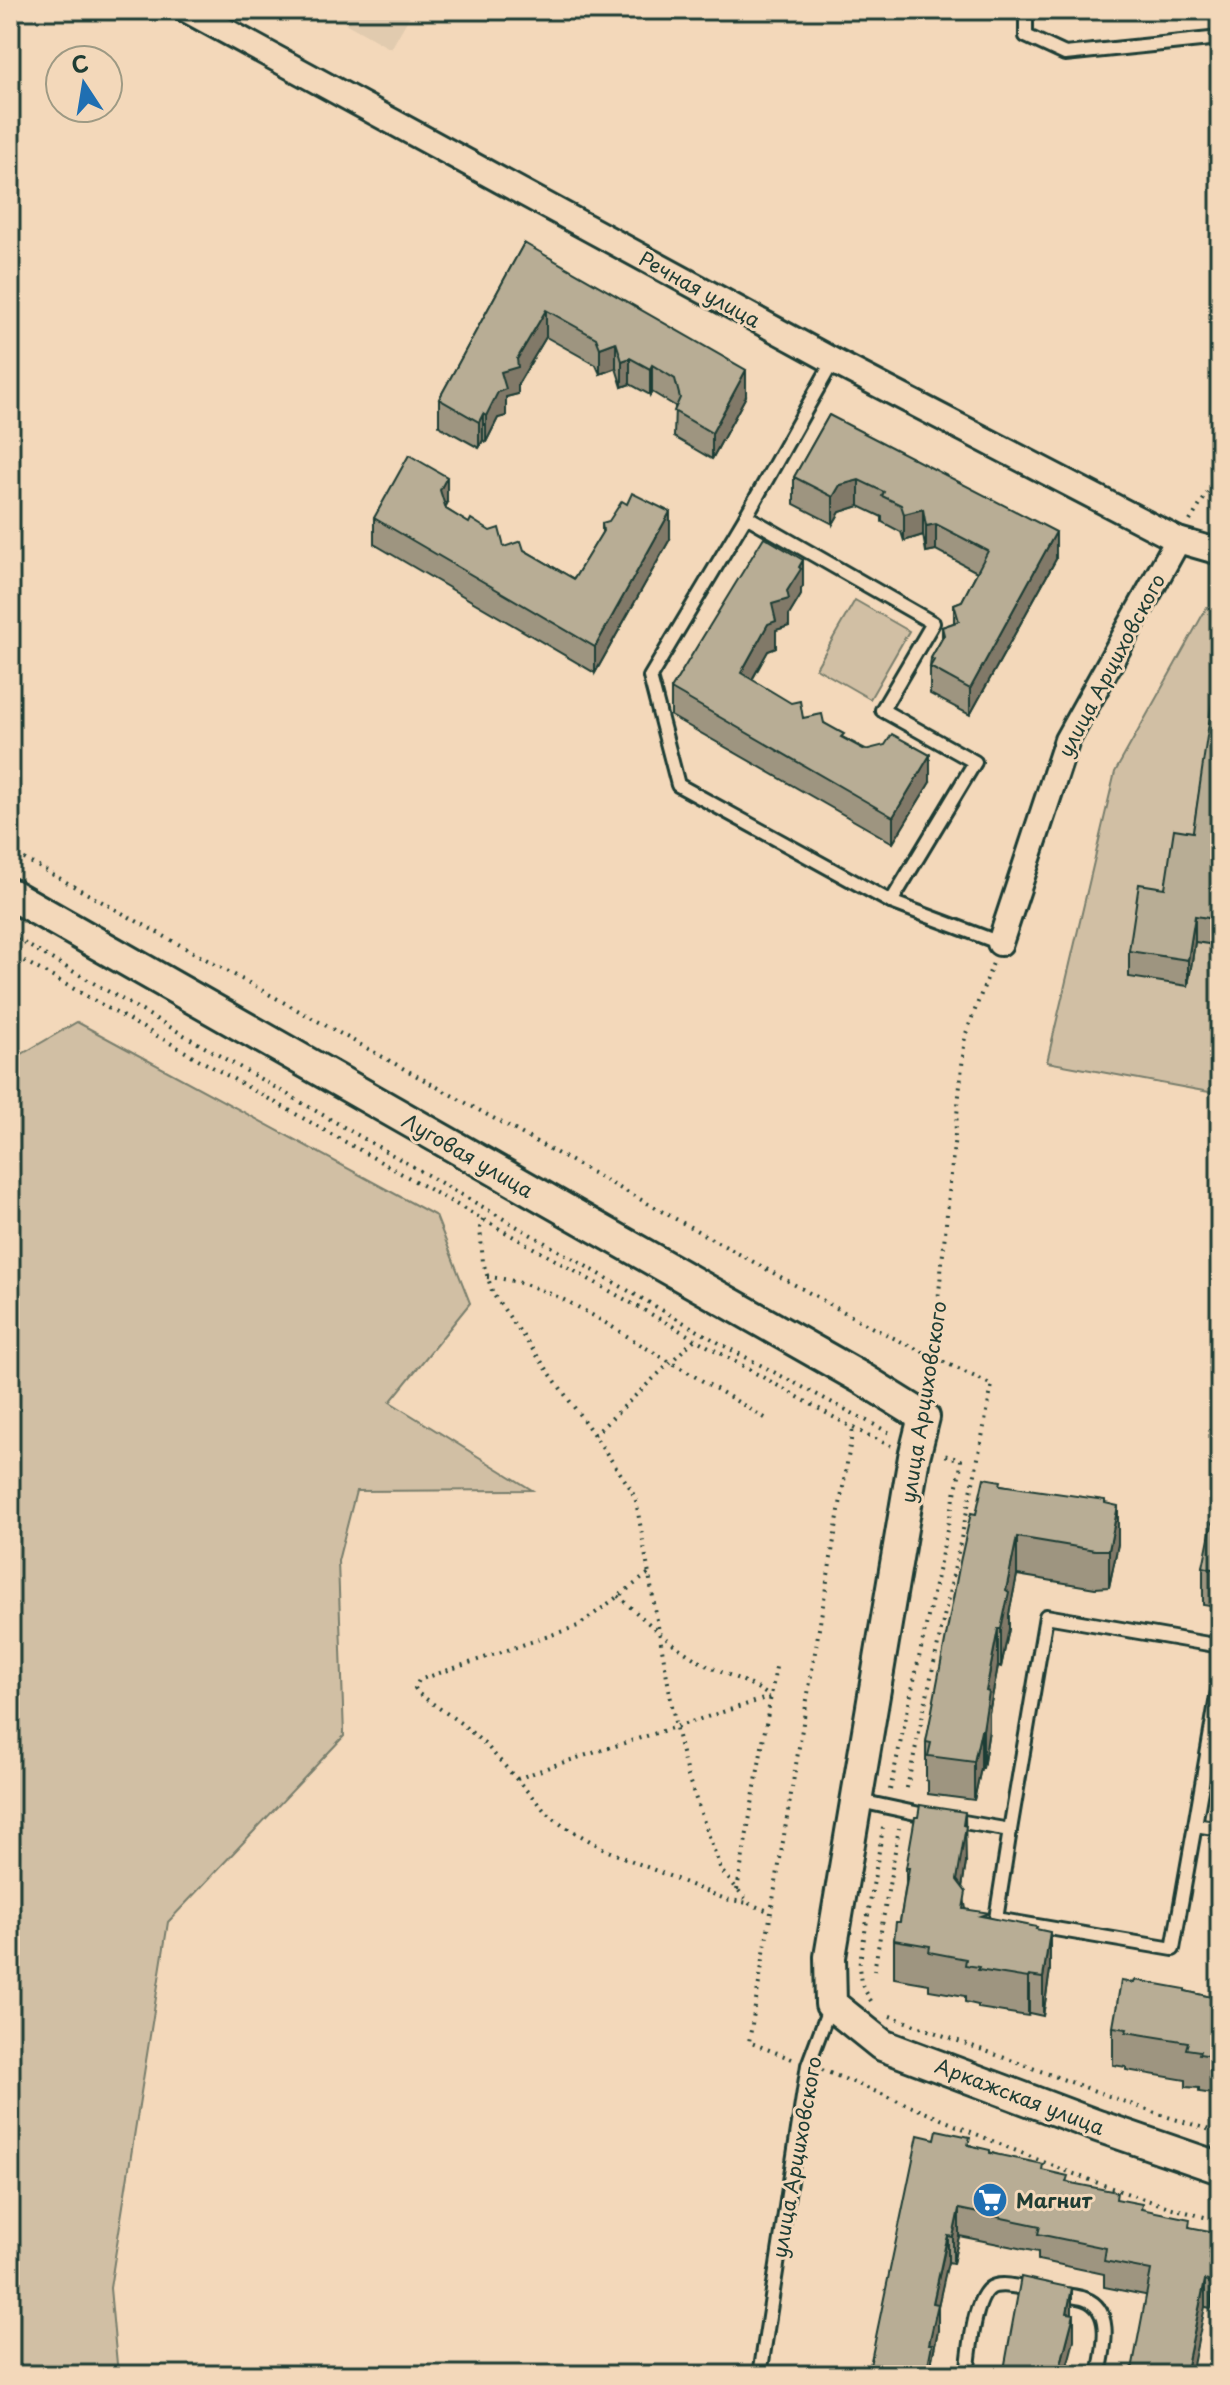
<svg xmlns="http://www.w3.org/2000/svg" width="1230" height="2385" font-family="'Playpen Sans',sans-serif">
<rect width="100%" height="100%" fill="#f3d8ba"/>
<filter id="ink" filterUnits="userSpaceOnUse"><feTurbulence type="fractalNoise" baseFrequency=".0125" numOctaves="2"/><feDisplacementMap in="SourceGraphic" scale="16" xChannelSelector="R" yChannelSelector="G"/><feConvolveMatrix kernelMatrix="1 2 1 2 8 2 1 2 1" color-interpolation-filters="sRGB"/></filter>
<g filter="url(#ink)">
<polygon fill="#e1cbaf" points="322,10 413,10 391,49"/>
<g fill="#d1bfa4" stroke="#787e6c" stroke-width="2">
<polygon points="855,600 909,631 870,699 816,668"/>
<polygon points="1207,607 1220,609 1220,1094 1047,1062 1115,772"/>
<polygon points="77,1022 436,1216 470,1303 390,1402 532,1490 356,1491 338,1561 344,1736 168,1922 110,2288 118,2375 10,2375 10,1061"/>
</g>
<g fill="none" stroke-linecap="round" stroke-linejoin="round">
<defs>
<g id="service">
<polyline points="1026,10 1026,36 1065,54 1220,38"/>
<polyline points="833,361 746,516 650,677 678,785 891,902 1000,943"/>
<polyline points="746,516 933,623 882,710 975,762 891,902"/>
<polyline points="855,1800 934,1817"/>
<polyline points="952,1820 1010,1830 996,1919 1173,1949 1195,1825 1220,1829"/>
<polyline points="1195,1825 1220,1679"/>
<polyline points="1010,1830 1046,1616 1220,1646"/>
<path d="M1059,2294c8,2 18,2 26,5 30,11 18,53 14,76"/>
<polyline points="760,2375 808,2065 830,2006"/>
<path d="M967,2375c3,-20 6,-84 28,-89 12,-3 26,2 38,4"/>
</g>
<g id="minor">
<polyline points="187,10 833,361 1178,540 1220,552"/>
<polyline points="1000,943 1067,740 1178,540"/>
</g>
<polyline id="tertiary" points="10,894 863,1379 924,1417 914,1457 830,1957 831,2004 882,2045 1098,2126 1220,2168"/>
</defs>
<use href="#service" stroke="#1f3d34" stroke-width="18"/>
<use href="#minor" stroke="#1f3d34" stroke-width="30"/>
<use href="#tertiary" stroke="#1f3d34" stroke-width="36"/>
<g stroke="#1f3d34" stroke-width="4" stroke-dasharray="2 6" stroke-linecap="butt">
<polyline points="1190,521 1220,473"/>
<polyline points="10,851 873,1328 992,1385 975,1474 906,1792"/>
<polyline points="10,935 728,1348 892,1434"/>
<polyline points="10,953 853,1428 891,1446"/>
<polyline points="483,1219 480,1228 483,1262 493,1294 594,1435 631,1489 636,1501 676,1728 687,1774 721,1870 750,1904 771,1912"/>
<path d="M487,1277c58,4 113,43 161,72 41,24 82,48 122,72"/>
<polyline points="929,1391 965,1036 993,963"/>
<polyline points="594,1435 695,1339"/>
<polyline points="648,1574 578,1626 419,1680 415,1688 419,1694 462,1724 487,1746 544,1810 562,1825 608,1851 725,1899 748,1903"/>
<path d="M618,1596c28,25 57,53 90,70 21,10 44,16 62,31"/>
<polyline points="517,1779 555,1765 770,1697"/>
<polyline points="890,1790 960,1471 961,1460 941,1454"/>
<polyline points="737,1890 776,1667"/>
<polyline points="874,1971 899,1828"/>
<polyline points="871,2001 861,1983 859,1967 884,1822"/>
<polyline points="890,2016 1155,2113 1220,2133"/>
<polyline points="792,2059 749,2042 853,1428"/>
<path d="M822,2070c132,51 260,117 398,151"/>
</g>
<use href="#service" stroke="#f3d8ba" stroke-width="12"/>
<use href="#minor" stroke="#f3d8ba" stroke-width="24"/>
<use href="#tertiary" stroke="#f3d8ba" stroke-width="30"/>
</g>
<g fill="#9e9580" stroke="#1f3d34" stroke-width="2">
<polygon points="524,243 746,396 712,459 674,437 675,406 652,392 650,395 630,384 622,387 616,368 600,374 596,365 546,337 518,384 518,394 506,397 506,416 498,418 486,442 483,440 479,448 439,426 439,399"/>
<polygon points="829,415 1056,559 970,715 930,694 930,667 931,658 942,639 942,627 954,623 954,604 962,601 977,572 936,550 926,552 923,535 904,541 901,532 882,522 882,517 859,506 840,512 833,524 794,504 794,477"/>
<polygon points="447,504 445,507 446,509 504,547 524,550 574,579 602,533 602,523 670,539 595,673 374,544 374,518"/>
<polygon points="803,586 801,589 801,595 789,615 789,626 776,630 776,648 768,651 752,680 803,718 824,723 844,738 930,782 893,843 671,716 671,689"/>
<polygon points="1220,661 1220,912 1215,945 1195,942 1188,986 1129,977 1129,951 1165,888 1193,832"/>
<polygon points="1001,1485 1105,1504 1118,1544 1109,1587 1095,1588 1017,1575 1009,1614 1009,1629 1001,1667 998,1666 989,1713 989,1730 983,1768 981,1768 974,1800 928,1794 928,1781 926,1780 926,1742 976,1514"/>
<polygon points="1220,1525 1220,1611 1216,1610 1216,1607 1203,1605 1203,1567"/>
<polygon points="1220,1846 1220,1918 1214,1902 1214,1864"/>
<polygon points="966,1863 962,1887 966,1909 990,1918 1037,1930 1050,1970 1043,2016 1029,2013 1028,2016 978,2008 978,2005 965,2002 965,1996 929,1990 929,1984 894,1978 894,1940 900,1922 906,1884 906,1868"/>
<polygon points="1185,1991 1220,1999 1220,2095 1199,2092 1199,2088 1186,2087 1186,2080 1126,2070 1126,2067 1113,2065 1113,2027"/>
<polygon points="935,2139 970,2145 1043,2171 1068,2182 1190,2227 1215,2259 1216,2285 1211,2308 1104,2287 1104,2274 1038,2260 1038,2252 959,2236 953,2263 948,2262 945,2273 938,2306 938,2330 932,2359 931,2375 868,2375"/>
</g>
<g fill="#817968" stroke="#1f3d34" stroke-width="2">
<polygon points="546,310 546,337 518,384 518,394 506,397 506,416 498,418 486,442 486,416 501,372 517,359"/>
<polygon points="616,342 616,368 600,374 600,348"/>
<polygon points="630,358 630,384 622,387 622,361"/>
<polygon points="652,365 652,392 650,395 650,369"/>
<polygon points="746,370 746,396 712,459 712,433"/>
<polygon points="483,414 483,440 479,448 479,422"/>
<polygon points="447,477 447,504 440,516 440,490"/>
<polygon points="859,480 859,506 840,512 833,524 833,497 840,485"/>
<polygon points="923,509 923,535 904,541 904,514"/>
<polygon points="670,512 670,539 595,673 595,647"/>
<polygon points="936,524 936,550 926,552 926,526"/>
<polygon points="1056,532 1056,559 970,715 970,689"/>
<polygon points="803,560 803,586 801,589 801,595 789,615 789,626 776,630 776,648 768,651 741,699 741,673 768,624 772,604 787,591 799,567"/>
<polygon points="930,755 930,782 893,843 893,817"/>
<polygon points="1220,886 1220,912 1215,945 1215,919"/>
<polygon points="1195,916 1195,942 1188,986 1188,960"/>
<polygon points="1118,1506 1118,1544 1109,1587 1109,1550"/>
<polygon points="1017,1537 1017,1575 1009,1614 1009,1629 1001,1667 1001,1629 1006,1590"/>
<polygon points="998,1629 998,1666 989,1713 989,1730 983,1768 983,1730 986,1691"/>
<polygon points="981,1730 981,1768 974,1800 974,1762"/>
<polygon points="965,1812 966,1863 957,1918 957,1880"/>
<polygon points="1050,1932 1050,1970 1043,2016 1043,1978"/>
<polygon points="1029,1976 1029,2013 1028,2016 1028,1978"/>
<polygon points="959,2209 959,2236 953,2263 953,2237"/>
<polygon points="1215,2232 1215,2258 1209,2284 1209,2258"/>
<polygon points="948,2236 948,2262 938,2306 938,2330 932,2359 932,2371 931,2375 926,2375 933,2303"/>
<polygon points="1216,2259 1216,2285 1211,2308 1211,2282"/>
<polygon points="1205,2280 1205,2307 1191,2375 1185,2375"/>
<polygon points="1072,2288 1072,2314 1067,2313"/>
<polygon points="1074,2314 1074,2340 1065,2375 1058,2375"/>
</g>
<g fill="#b8ad95" stroke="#1f3d34" stroke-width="2">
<polygon points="524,243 746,370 712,433 674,411 680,398 675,379 652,365 650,369 630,358 622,361 616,342 600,348 596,338 546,310 517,359 518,367 501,372 506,389 498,392 486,416 483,414 479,422 439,399"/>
<polygon points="829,415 1056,532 970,689 930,667 934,660 931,658 944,635 942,627 959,621 954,604 962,601 988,551 936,524 926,526 923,509 904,514 901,505 882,496 884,492 859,480 840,485 833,497 794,477"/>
<polygon points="409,455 447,477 440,490 446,509 469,523 471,519 490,531 499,528 504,547 521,541 524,550 574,579 603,531 602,523 609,521 622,501 627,504 632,493 670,512 595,647 374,518"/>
<polygon points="764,537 803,560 799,567 801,569 787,591 789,599 772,604 776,621 768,624 741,673 791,703 800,701 803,718 822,714 824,723 844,734 841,737 865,750 885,745 892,734 930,755 893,817 671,689"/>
<polygon points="1218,661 1220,661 1220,886 1215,919 1195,916 1188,960 1129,951 1139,884 1165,888 1174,829 1193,832"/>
<polygon points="984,1478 1001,1481 1000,1485 1105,1500 1105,1503 1118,1506 1109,1550 1095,1550 1017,1537 1006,1590 1009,1592 1001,1629 998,1629 986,1691 989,1692 983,1730 981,1730 974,1762 928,1756 931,1743 926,1742 960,1562 971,1513 976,1514"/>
<polygon points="1212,1523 1220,1525 1220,1573 1216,1572 1217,1570 1203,1567"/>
<polygon points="920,1805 965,1812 963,1825 966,1826 957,1880 966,1892 963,1909 990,1913 981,1916 1037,1927 1036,1929 1050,1932 1043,1978 1029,1976 1028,1978 978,1970 979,1967 965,1965 966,1959 929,1952 930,1946 894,1940 896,1922 900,1922 909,1868 906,1868 915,1817 918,1817"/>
<polygon points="1217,1846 1220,1846 1220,1880 1214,1864"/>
<polygon points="1135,1980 1185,1989 1185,1991 1220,1999 1220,2057 1199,2054 1200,2051 1186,2049 1188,2042 1126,2032 1127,2029 1113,2027 1121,1981 1134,1983"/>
<polygon points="937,2130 970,2137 968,2145 990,2150 990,2153 1043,2164 1042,2170 1068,2176 1066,2182 1117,2192 1116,2199 1142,2204 1141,2209 1190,2219 1189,2227 1215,2232 1209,2258 1216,2259 1211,2282 1205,2280 1185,2375 1131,2375 1151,2270 1104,2261 1106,2248 1038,2234 1040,2226 959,2209 953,2237 948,2236 945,2247 933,2303 938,2304 929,2344 932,2344 926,2375 868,2375 918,2135 935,2139"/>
<polygon points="1021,2277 1072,2288 1067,2313 1074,2314 1058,2375 1003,2375"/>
</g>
</g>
<defs>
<symbol id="supermarket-disc" viewBox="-11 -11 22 22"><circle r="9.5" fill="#1f6fb2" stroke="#f3d8ba"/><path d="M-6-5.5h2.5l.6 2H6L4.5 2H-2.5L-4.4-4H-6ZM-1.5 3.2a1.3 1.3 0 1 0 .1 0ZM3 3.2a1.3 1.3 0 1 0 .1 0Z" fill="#fff"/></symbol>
</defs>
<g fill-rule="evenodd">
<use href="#supermarket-disc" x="970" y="2180" width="40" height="40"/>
</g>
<g text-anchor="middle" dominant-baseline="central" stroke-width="6" stroke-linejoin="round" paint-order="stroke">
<g font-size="20" fill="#1f3d34" stroke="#f3d8ba">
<text transform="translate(700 289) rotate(29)">Речная улица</text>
<text transform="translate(1111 665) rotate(-62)">улица Арциховского</text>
<text transform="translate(468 1155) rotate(30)">Луговая улица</text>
<text transform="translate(923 1402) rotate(-81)">улица Арциховского</text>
<text transform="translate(1020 2096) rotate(21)">Аркажская улица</text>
<text transform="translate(796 2157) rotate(-80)">улица Арциховского</text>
</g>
<g font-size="20" font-weight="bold" fill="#1f3d34" stroke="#f3d8ba" text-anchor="start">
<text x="1016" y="2200">Магнит</text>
</g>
</g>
<rect width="1230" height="2385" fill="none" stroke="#f3d8ba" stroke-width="40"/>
<rect x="20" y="20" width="1190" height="2345" fill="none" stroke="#1f3d34" stroke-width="3" filter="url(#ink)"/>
<g transform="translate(84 84) rotate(348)"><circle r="38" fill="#f3d8ba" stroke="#9e9a84" stroke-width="2"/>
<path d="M0-6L14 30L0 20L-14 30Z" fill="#1f6fb2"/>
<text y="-12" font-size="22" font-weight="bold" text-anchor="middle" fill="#1f3d34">С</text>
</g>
</svg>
